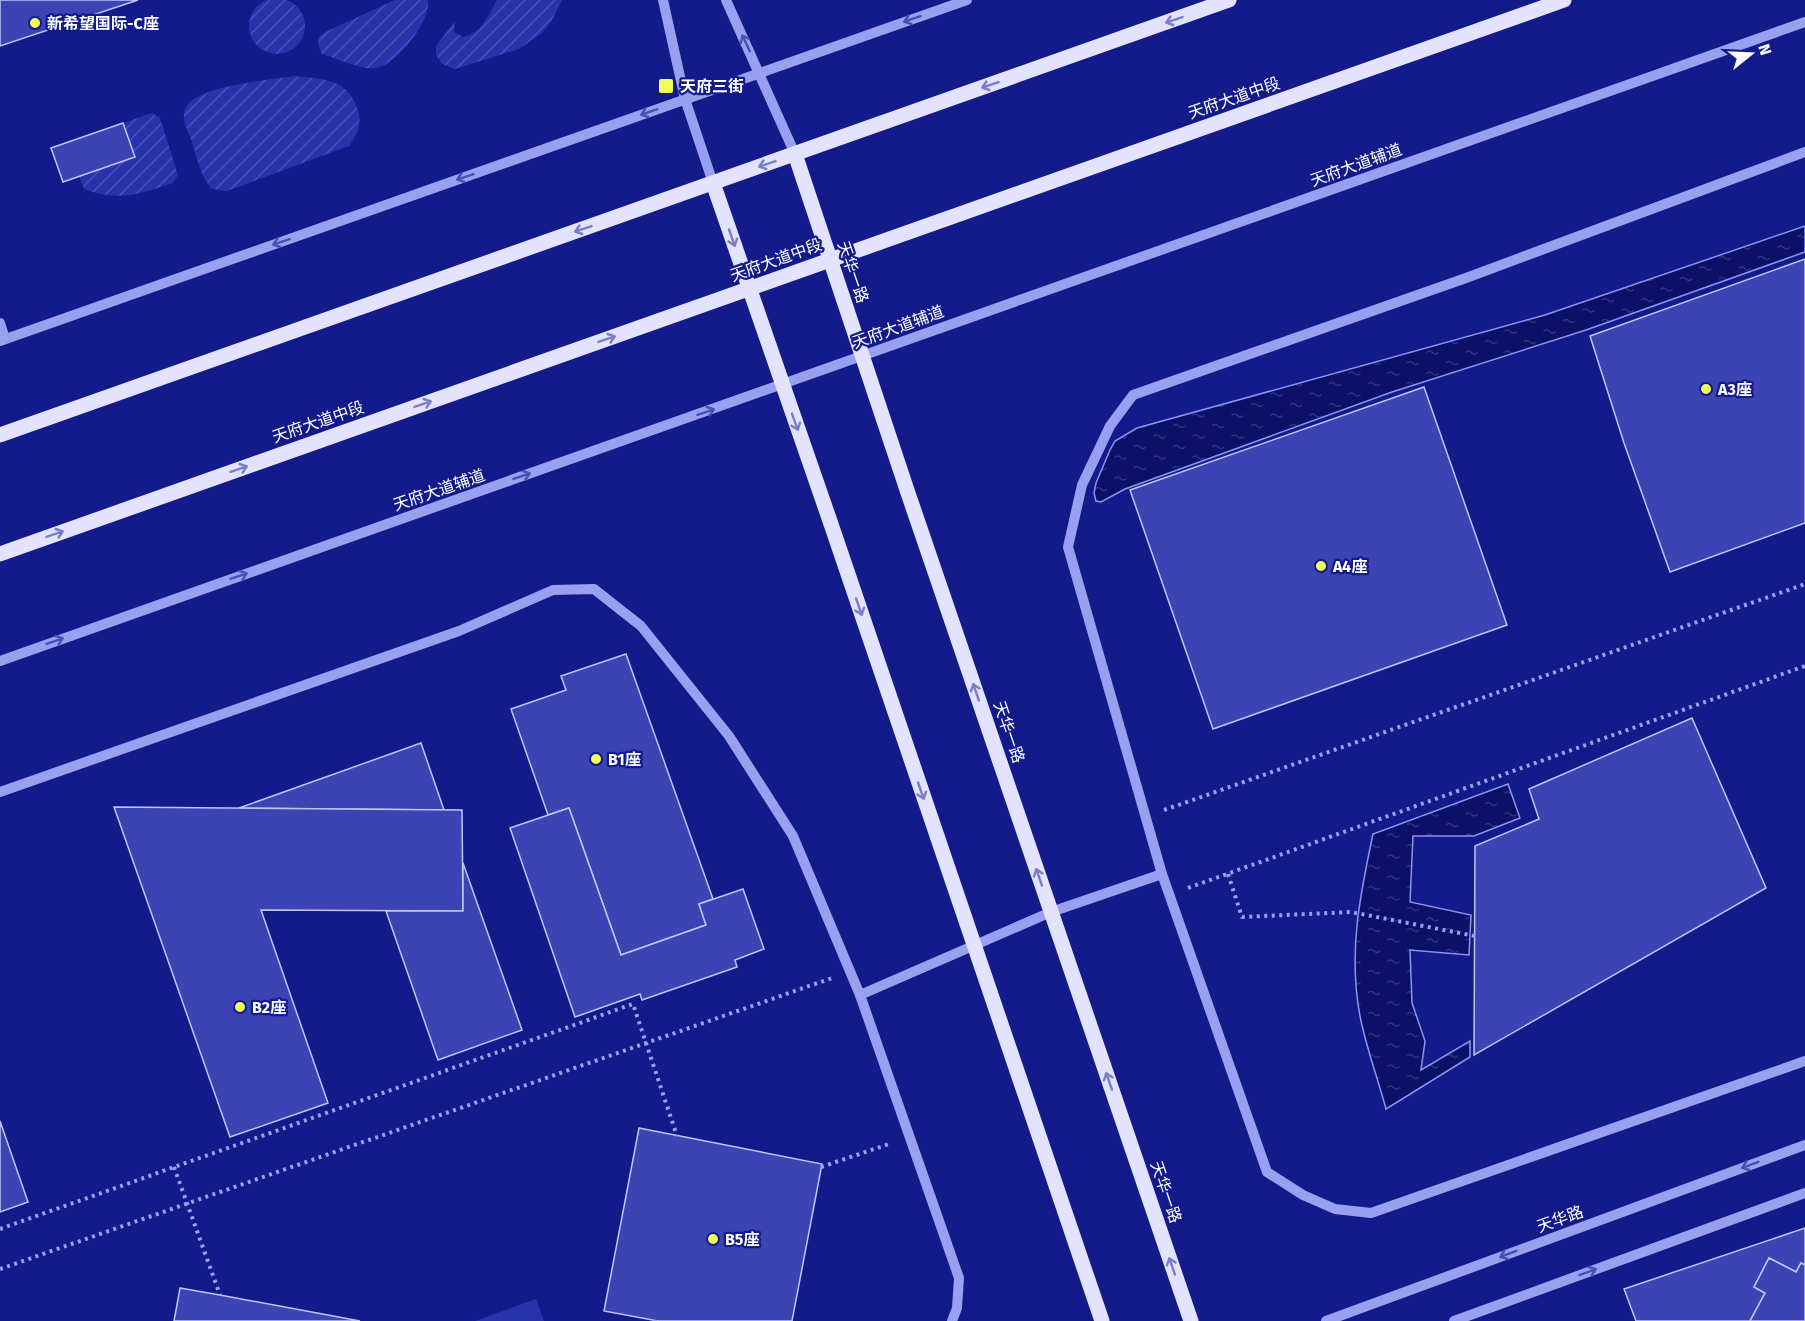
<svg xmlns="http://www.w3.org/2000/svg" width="1805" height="1321" font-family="'Fira Sans','Noto Sans SC',sans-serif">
<defs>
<pattern id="garden-furrows" width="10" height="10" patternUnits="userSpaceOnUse" patternTransform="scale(1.5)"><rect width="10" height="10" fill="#2832ab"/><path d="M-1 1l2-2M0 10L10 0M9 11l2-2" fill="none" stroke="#4851b8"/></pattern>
<pattern id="water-ripples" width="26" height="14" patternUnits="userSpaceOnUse" patternTransform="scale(1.5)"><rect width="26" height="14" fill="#0c1066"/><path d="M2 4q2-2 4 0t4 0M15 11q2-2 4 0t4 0" fill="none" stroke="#30347d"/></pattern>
</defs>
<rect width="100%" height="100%" fill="#131a8a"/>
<polygon fill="#2832ab" points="536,1299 544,1321 475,1321"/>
<g fill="url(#garden-furrows)">
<circle cx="277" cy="26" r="28"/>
<path d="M395,0h33c4,20 -31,64 -51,68 -14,3 -41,-10 -55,-14l-4,-9 1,-8 6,-5z"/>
<path d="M497,0h65l-11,22 -9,11 -23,16 -64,20 -13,-5 -6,-9v-9l19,-25 -1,11 9,5c19,-4 25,-22 34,-37z"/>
<path d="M295,76c27,3 51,2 62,31 6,16 1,26 -8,39l-122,45 -15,-2c-12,-14 -15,-30 -20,-47 -4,-11 -12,-24 -6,-35 10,-21 87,-28 109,-31z"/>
<path d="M152,113l8,5 18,57 -5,8c-33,11 -54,19 -89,6l-5,-13 56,-19 -12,-34z"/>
</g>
<g fill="url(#water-ripples)" stroke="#8c94f3" stroke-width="1.5">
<polygon points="1805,226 1805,252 1586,330 1392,392 1125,489 1101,502 1096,501 1094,493 1096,483 1110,450 1115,441 1137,428 1545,315"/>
<path d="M1508,784l12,34 -46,18h-61l-3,66 61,13 -2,40 -59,-5 2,53 13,38 -4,29 49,-29v16l-84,52c-8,-30 -20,-62 -26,-93 -12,-63 0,-121 13,-182z"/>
</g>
<g fill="#3c44b3" stroke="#c0c5fc" stroke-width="1.5">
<polygon points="0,0 138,0 0,46"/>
<polygon points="123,123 135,157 63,182 51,148"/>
<polygon points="1805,259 1805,523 1670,572 1624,443 1590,336"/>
<polygon points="1424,387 1507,625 1213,729 1130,490"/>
<polygon points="626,654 713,899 699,904 706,925 621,955 569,808 548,815 511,709 566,690 561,676"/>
<polygon points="1692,718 1766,888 1474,1055 1475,846 1539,819 1529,789"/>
<polygon points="421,743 444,810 239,808"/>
<polygon points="114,807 462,810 463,911 261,910 328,1103 230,1137"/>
<polygon points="569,808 621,955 706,925 699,904 743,889 764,949 735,960 737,967 642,1000 640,994 575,1017 510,828"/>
<polygon points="463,863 522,1030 438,1060 386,911 463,911"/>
<polygon points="0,1121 28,1202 0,1212"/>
<polygon points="639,1128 822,1164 792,1321 658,1321 604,1311"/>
<polygon points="1805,1228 1805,1265 1801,1263 1796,1272 1769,1258 1754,1287 1765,1293 1750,1321 1636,1321 1624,1289"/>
<polygon points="1769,1258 1796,1272 1801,1263 1805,1265 1805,1321 1750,1321 1765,1293 1754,1287"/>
<polygon points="180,1288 220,1295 360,1321 174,1321"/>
</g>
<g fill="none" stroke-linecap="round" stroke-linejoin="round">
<g stroke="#9aa0f0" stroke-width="4" stroke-dasharray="3 4.5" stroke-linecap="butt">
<polyline points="1164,810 1805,584"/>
<polyline points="1228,874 1242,917 1351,912 1475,936"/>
<polyline points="1188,888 1805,666"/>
<polyline points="821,1167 892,1143"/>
<polyline points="0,1269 832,978"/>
<polyline points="655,1320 655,1321"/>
</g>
<g stroke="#9aa0f0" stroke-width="10">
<polyline points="663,0 685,99 713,183"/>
<polyline points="726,0 795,154"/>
<polyline points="1805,152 1466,278 1133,395 1110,426 1082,485 1068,547 1162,874 1267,1172 1303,1195 1335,1209 1371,1213 1805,1061"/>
<polyline points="0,323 5,339"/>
<polyline points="0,341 967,0"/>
<polyline points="0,661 1805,22"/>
<polyline points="0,792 459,631 553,590 594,589 641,626 729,736 793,836 860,995 959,1278 957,1308 952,1321"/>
<polyline points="860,995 1051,912 1162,874"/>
<polyline points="1326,1321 1805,1145"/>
<polyline points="1454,1321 1805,1193"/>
</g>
<g stroke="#e3e3ff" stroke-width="15">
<polyline points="795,154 908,493 1191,1321"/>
<polyline points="713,183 831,524 1102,1321"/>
<polyline points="0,435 1229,0"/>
<polyline points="0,554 1564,0"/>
</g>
<g stroke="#9aa0f0" stroke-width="4" stroke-dasharray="3 4.5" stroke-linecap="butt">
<polyline points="174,1167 220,1295"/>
<polyline points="0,1229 633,1004 677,1136"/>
</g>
</g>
<defs><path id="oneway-shaft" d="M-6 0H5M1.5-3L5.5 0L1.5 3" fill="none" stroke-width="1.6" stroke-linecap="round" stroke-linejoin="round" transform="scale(1.5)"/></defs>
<g stroke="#4950b3">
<use href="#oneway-shaft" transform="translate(912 19) rotate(161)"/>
<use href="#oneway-shaft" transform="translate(746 43) rotate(-115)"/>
<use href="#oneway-shaft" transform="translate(649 112) rotate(161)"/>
<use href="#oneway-shaft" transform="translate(465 177) rotate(161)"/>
<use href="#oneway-shaft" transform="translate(281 242) rotate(161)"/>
<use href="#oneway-shaft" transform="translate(706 412) rotate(-19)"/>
<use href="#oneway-shaft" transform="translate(522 476) rotate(-19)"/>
<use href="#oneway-shaft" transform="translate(239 576) rotate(-19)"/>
<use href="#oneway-shaft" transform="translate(55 641) rotate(-19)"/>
<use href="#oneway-shaft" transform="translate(1750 1165) rotate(160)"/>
<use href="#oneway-shaft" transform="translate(1508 1254) rotate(160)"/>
<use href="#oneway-shaft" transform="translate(1588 1272) rotate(-20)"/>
</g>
<g stroke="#7b7ec4">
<use href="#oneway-shaft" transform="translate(1174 20) rotate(161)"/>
<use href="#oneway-shaft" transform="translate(990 85) rotate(161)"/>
<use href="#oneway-shaft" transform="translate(767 164) rotate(161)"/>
<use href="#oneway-shaft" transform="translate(583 229) rotate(161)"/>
<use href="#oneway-shaft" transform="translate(732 238) rotate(71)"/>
<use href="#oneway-shaft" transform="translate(607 339) rotate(-19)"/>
<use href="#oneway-shaft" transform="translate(423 404) rotate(-19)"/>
<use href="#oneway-shaft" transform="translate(795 422) rotate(70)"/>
<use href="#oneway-shaft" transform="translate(239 469) rotate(-19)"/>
<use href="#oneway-shaft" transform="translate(55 534) rotate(-19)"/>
<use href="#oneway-shaft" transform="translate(859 607) rotate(71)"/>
<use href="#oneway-shaft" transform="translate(976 692) rotate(-109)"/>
<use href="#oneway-shaft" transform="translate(921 791) rotate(71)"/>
<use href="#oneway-shaft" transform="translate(1039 877) rotate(-109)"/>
<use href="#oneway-shaft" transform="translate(1109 1081) rotate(-109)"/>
<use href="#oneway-shaft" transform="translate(1172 1266) rotate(-109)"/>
</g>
<g fill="#f0ff59" stroke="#131a8a" stroke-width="2">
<circle cx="35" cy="23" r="6"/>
<rect x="658" y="78" width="16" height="16" rx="3"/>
<circle cx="1706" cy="389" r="6"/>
<circle cx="1321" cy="566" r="6"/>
<circle cx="596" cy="759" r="6"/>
<circle cx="240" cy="1007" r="6"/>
<circle cx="713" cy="1239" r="6"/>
</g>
<g text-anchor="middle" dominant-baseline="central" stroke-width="4.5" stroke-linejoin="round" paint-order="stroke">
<g font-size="16" font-weight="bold" fill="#fff" stroke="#131a8a" text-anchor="start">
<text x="47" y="23">新希望国际-C座</text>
<text x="680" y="86">天府三街</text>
<text x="1718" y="389">A3座</text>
<text x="1333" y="566">A4座</text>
<text x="608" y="759">B1座</text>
<text x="252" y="1007">B2座</text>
<text x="725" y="1239">B5座</text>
</g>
<g font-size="16" fill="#fff" stroke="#131a8a">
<text transform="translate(1234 98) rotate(-19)">天府大道中段</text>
<text transform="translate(1356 165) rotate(-20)">天府大道辅道</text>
<text transform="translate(776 260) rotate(-20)">天府大道中段</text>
<text transform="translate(853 272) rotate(71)">天华一路</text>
<text transform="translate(898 327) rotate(-20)">天府大道辅道</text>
<text transform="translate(318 422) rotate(-19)">天府大道中段</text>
<text transform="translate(439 490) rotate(-19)">天府大道辅道</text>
<text transform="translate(1009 732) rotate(71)">天华一路</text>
<text transform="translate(1166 1192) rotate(71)">天华一路</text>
<text transform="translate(1560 1219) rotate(-20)">天华路</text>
</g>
</g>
<g transform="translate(1751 54) rotate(72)" stroke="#131a8a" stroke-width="4.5" paint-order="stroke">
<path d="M0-4.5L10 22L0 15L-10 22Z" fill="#ffffff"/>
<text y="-9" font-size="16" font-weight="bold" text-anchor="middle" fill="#ffffff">N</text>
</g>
</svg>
